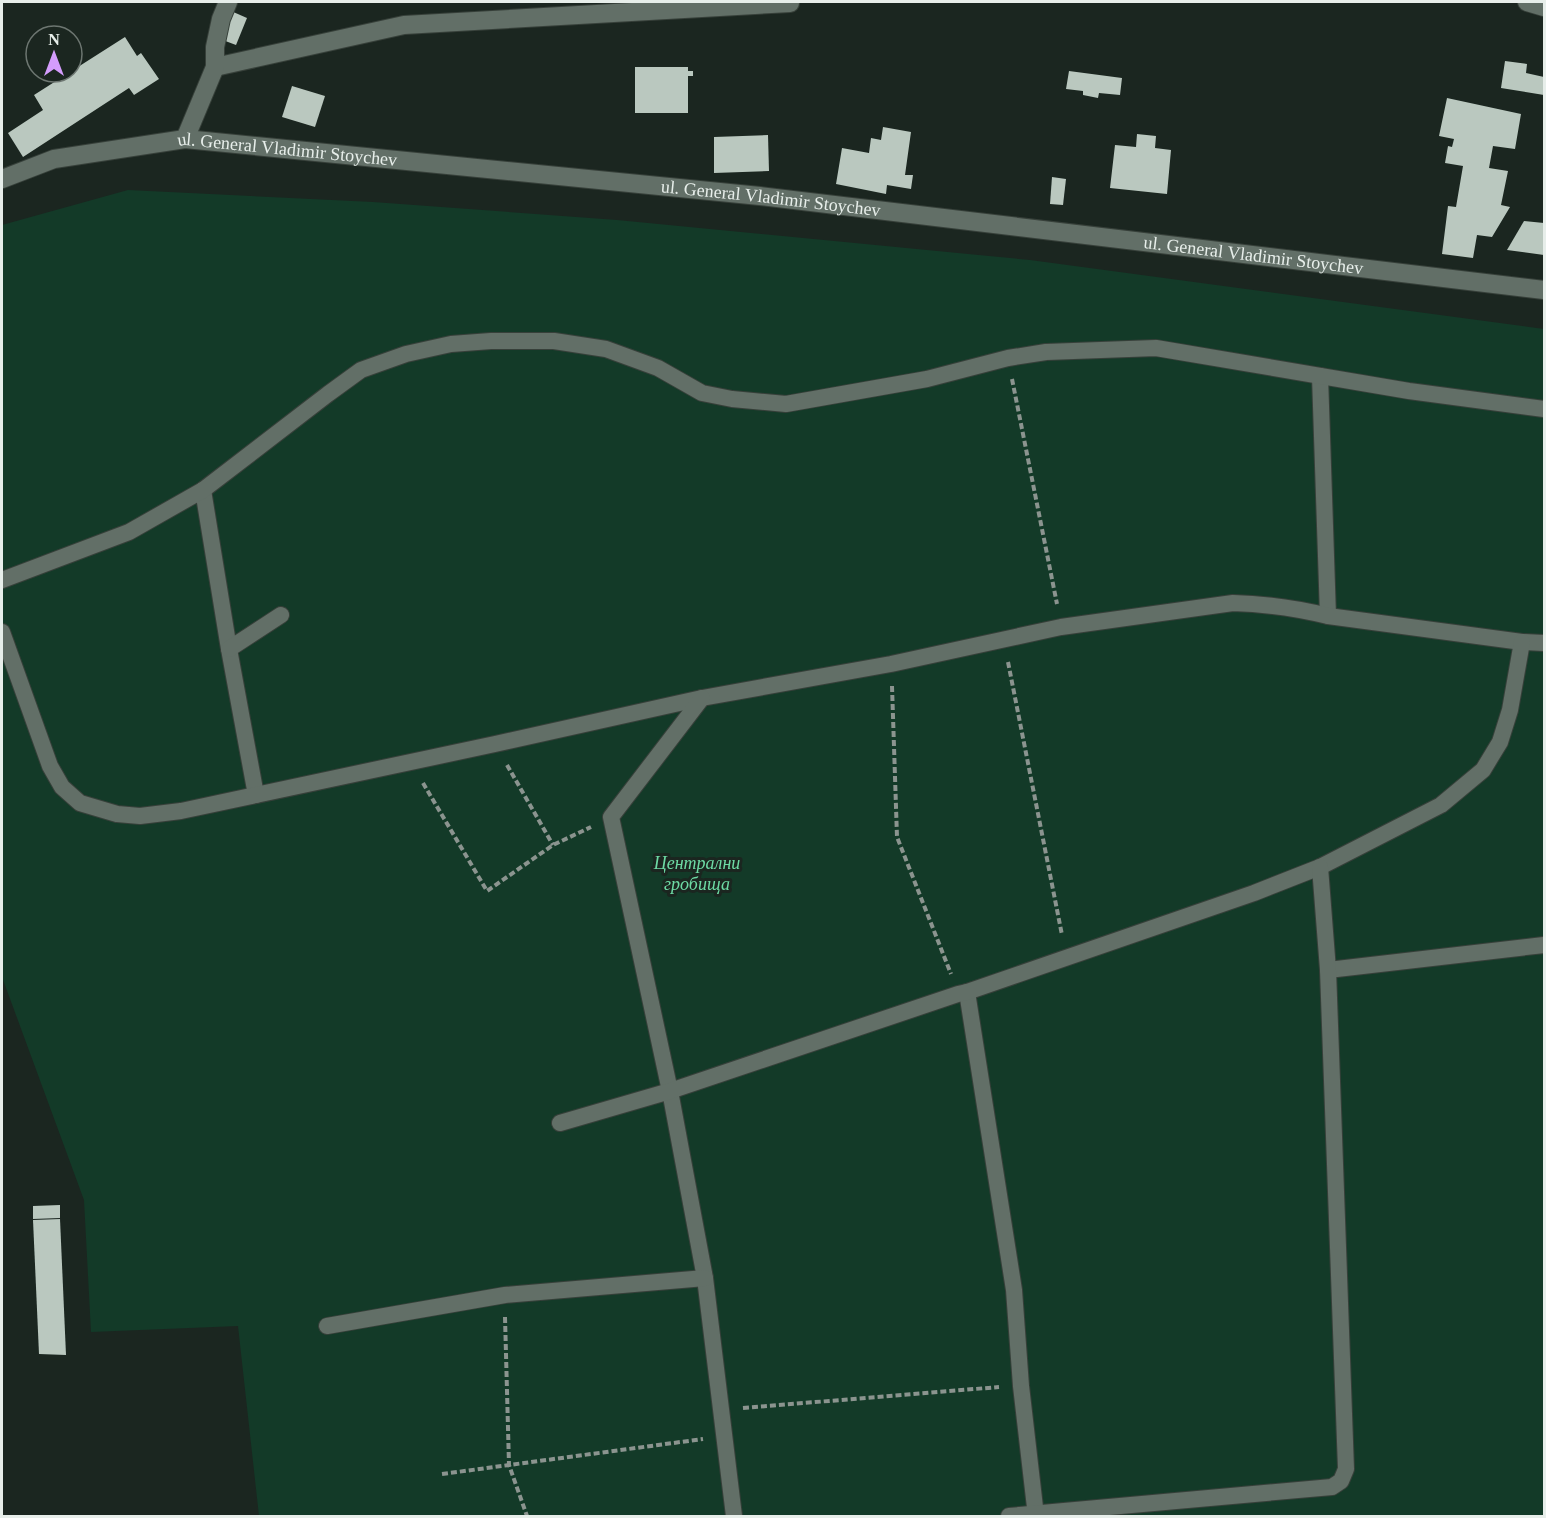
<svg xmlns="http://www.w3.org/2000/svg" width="1546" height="1518" font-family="'Times New Roman',serif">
<rect width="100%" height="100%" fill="#1b2620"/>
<polygon fill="#133a28" points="128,190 373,202 617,220 1030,260 1544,329 1544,1516 259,1516 238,1326 91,1332 84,1200 2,977 2,225"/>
<g fill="#bac8bf">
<polygon points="231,11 247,18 236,45 220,39"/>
<polygon points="125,37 137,56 141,53 159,79 134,95 129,88 23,157 8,133 43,110 34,95"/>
<polygon points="1505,61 1527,64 1526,73 1544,77 1544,95 1501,88"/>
<polygon points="635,67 688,67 688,71 693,71 693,76 688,76 688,113 635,113"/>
<polygon points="1069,71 1122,78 1120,95 1099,93 1098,98 1083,95 1083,91 1066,89"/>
<polygon points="292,86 325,96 315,127 282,117"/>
<polygon points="1447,98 1521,114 1515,149 1493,146 1489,168 1508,171 1501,205 1510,207 1492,237 1477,235 1473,258 1442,254 1448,206 1456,207 1463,166 1445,163 1448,146 1452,147 1454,139 1439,136"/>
<polygon points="883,127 911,132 905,175 913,175 911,189 887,185 886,194 836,184 842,148 869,153 871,138 881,140"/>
<polygon points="1137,134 1156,136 1155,148 1171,150 1167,194 1110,188 1115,145 1136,147"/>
<polygon points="768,135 769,171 714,173 714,137"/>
<polygon points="1052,177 1066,179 1063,205 1050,204"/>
<polygon points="1524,221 1544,223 1544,255 1507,250"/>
<polygon points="60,1205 60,1218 33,1219 33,1206"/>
<polygon points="60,1219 66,1355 39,1354 33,1220"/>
</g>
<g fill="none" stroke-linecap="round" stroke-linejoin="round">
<defs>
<g id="lane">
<polyline points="1320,376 1328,616"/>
<polyline points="203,490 229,649 256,795"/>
<polyline points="2,580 129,532 203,490 328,394 361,370 406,354 451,344 491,341 554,341 606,349 658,368 702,393 732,399 786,404 927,379 1008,358 1046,352 1156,348 1409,391 1544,409"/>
<path d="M2,632l48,134 12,21 18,16 37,11 23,2 41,-5 314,-67 207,-46 189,-34 170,-37 172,-24c32,1 63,5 95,13l194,26 22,1"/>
<polyline points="229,649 281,615"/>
<polyline points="702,698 611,817 670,1091 705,1278 734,1516"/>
<polyline points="1328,970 1544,945"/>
<polyline points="967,992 1014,1290 1021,1386 1036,1516"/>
<polyline points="560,1123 670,1091 958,994 967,992 1254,893 1320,867 1441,805 1483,770 1500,742 1510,710 1522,642"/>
<polyline points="327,1326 505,1295 705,1278"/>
<polyline points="1009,1516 1332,1487 1341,1481 1346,1469 1328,970 1320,867"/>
</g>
<g id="street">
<polyline points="1527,2 1544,7"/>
<polyline points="215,67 404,25 790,3"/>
<polyline points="185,139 215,67 215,47 221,19 228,2"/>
<path id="s1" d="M2,179l52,-20 131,-20 575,57 784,94"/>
</g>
</defs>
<use href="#lane" stroke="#37403a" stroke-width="18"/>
<use href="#street" stroke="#37403a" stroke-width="20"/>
<g stroke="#8b948f" stroke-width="4" stroke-dasharray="6 3" stroke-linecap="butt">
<polyline points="1012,379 1057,604"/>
<polyline points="1008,662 1062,935"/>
<polyline points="892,686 897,837 951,974"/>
<polyline points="507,765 553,845"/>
<polyline points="423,783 487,891 553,845 591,827"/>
<polyline points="505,1317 509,1465 527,1516"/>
<polyline points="743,1408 999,1387"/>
<polyline points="442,1474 703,1439"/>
</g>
<use href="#lane" stroke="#626f67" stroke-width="16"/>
<use href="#street" stroke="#626f67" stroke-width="18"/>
</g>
<g text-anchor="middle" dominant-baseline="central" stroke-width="6" stroke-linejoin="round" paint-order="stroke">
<g font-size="18" fill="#e7eeea" stroke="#1b2620">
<text stroke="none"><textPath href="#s1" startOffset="291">ul. General Vladimir Stoychev</textPath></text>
<text stroke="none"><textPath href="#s1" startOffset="777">ul. General Vladimir Stoychev</textPath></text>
<text stroke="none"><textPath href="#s1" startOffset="1263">ul. General Vladimir Stoychev</textPath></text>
</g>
<g font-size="18" font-style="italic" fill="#6ddaa4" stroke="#1b2620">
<text x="697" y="863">Централни<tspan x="697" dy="21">гробища</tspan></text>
</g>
</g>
<rect width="1546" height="1518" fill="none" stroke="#e7eeea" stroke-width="6"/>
<g transform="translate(54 54)"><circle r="28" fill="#1b2620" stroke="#6d7671" stroke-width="1.5"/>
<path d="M0-4.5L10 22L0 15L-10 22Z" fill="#d49cfc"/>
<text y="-9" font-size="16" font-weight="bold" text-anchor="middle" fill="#e7eeea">N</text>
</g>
</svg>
